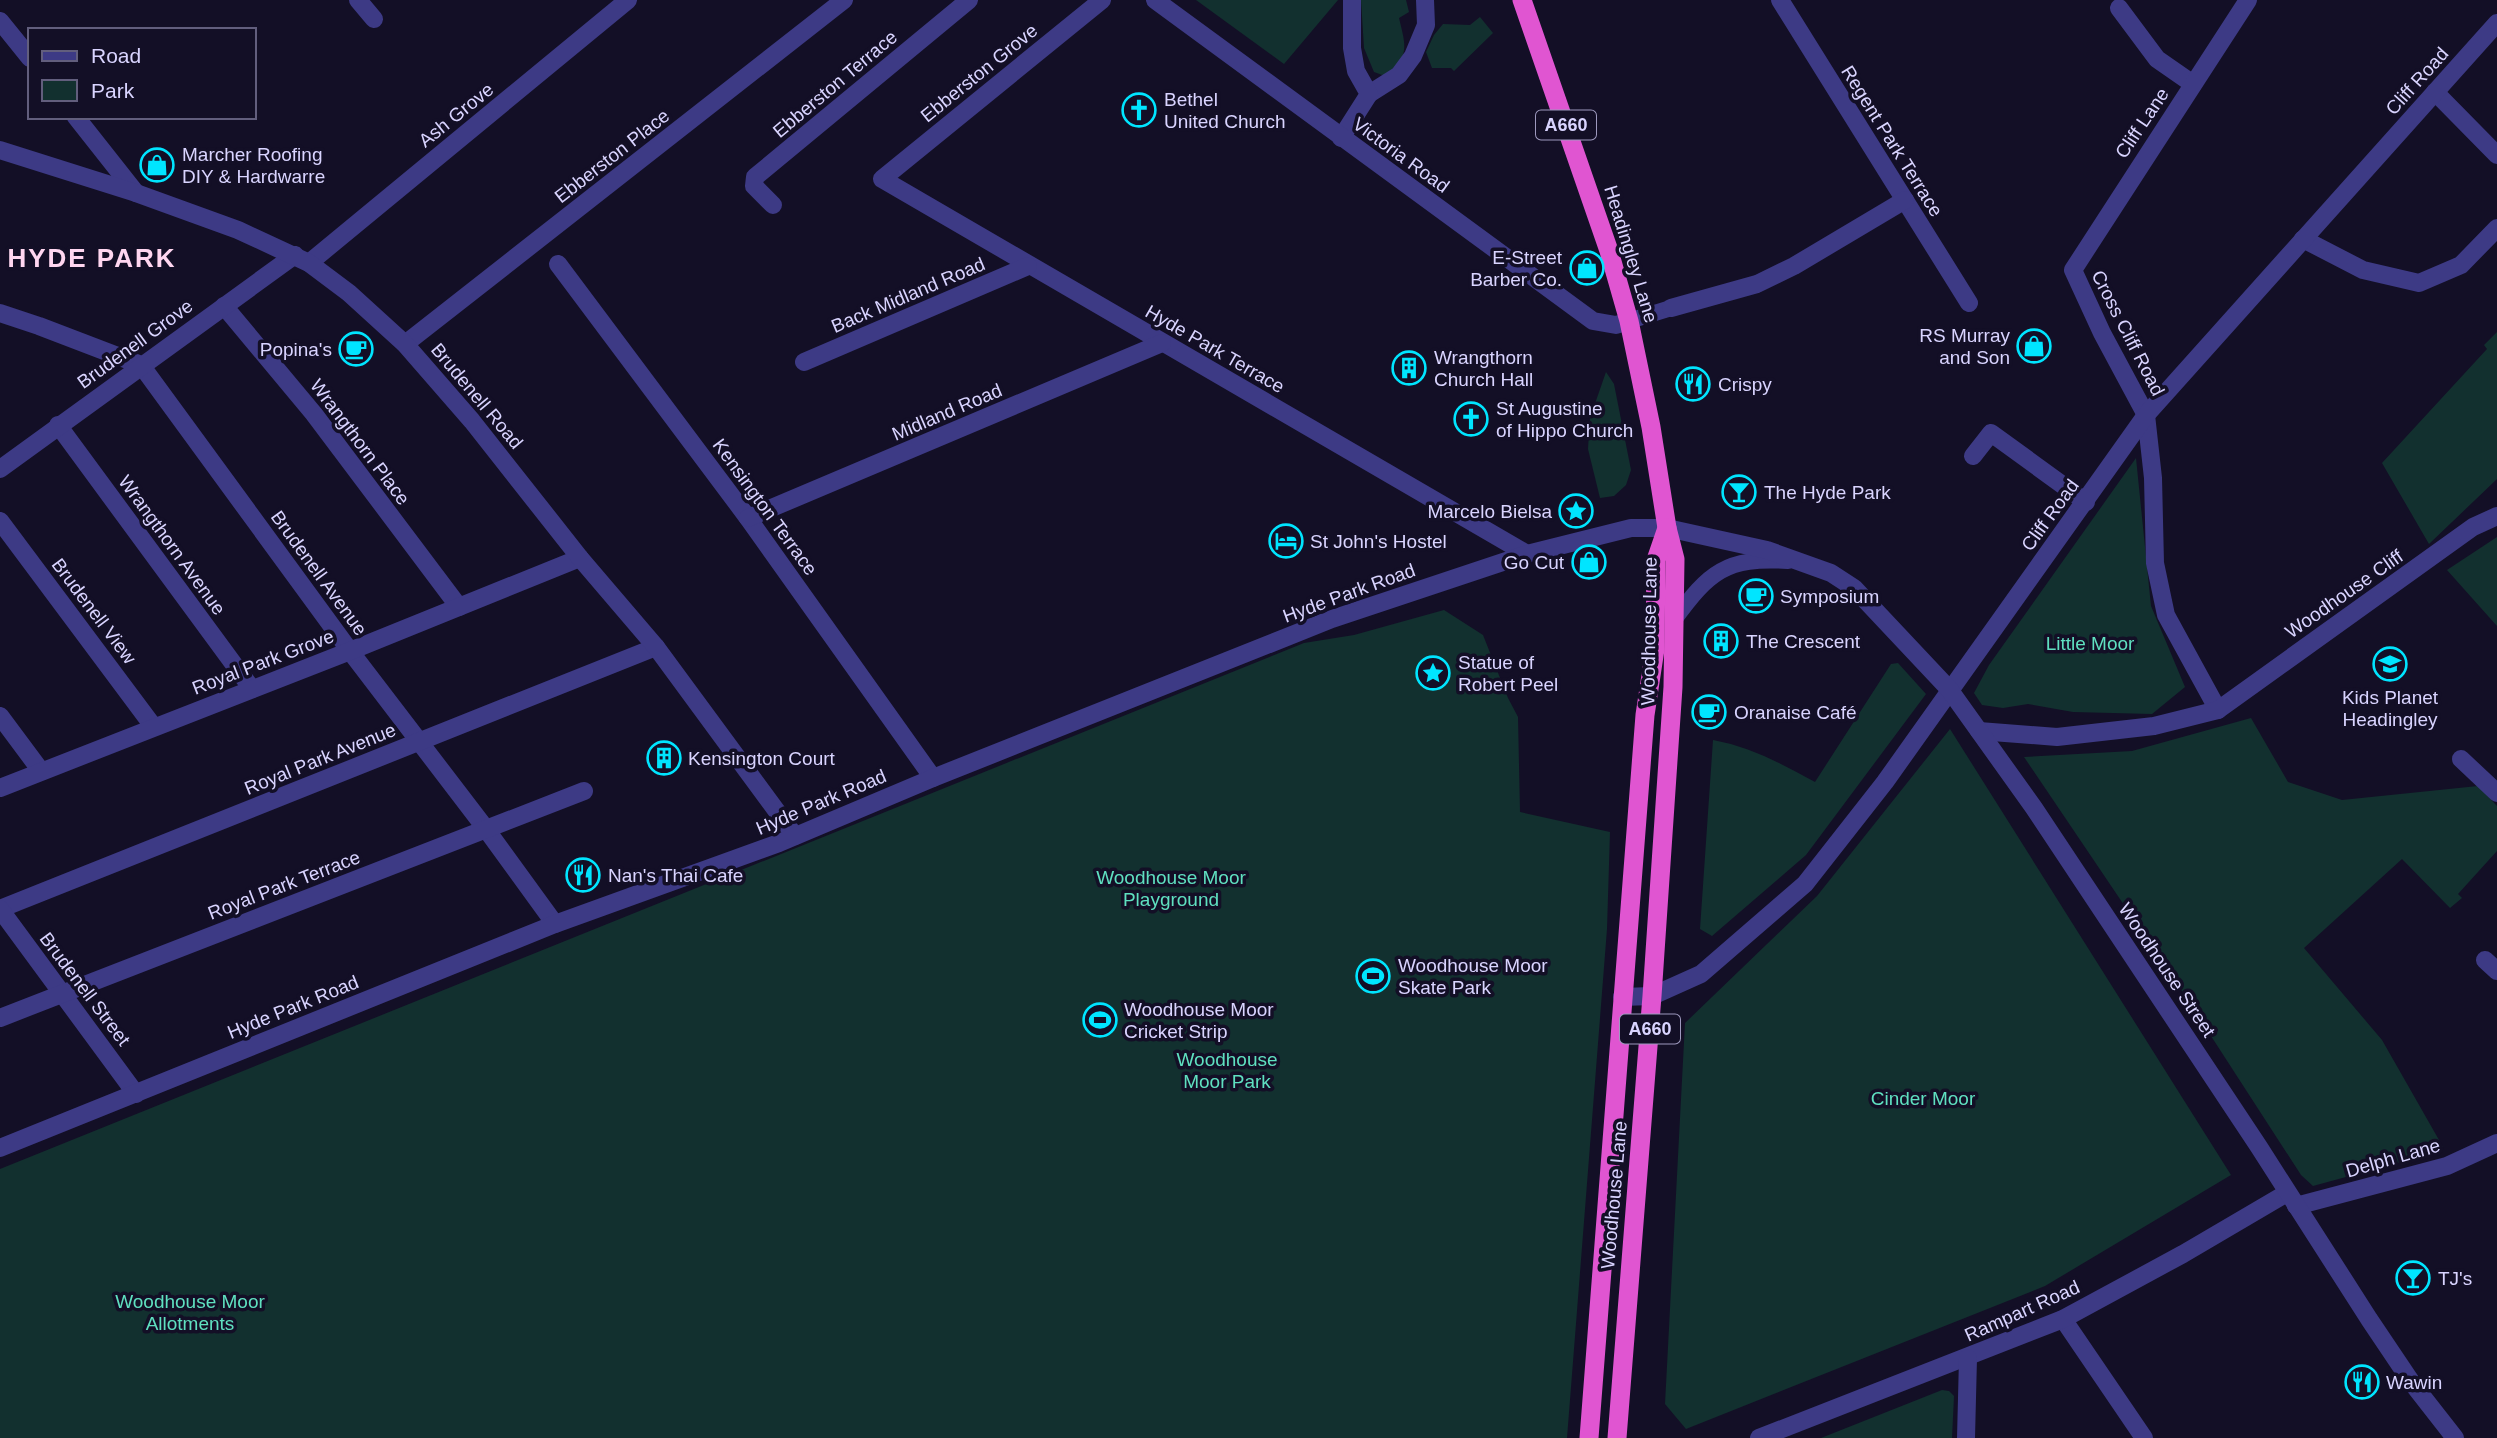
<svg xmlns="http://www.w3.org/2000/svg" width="2497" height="1438" font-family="Arial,sans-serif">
<rect width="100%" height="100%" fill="#130f26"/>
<g fill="#12302f">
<polygon points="1196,0 1338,0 1284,64"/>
<path d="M1361,0h45l3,12 -10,6c7,29 11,38 -14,58l-11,-4 -10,-24z"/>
<polygon points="1480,17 1493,33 1454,71 1451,68 1432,68 1426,52 1434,35 1443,24 1470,25"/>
<polygon points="2497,332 2497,479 2429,544 2382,463 2487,349 2484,345"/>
<polygon points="1606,372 1614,384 1631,470 1626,485 1614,496 1600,498 1588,449 1590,418"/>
<polygon points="2136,458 2151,606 2185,687 2152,714 2073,712 2028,704 2003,708 1982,705 1974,693 1989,665"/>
<polygon points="2497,537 2497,626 2447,570"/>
<polygon points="1444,610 1483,635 1508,698 1518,717 1520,812 1610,832 1607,929 1567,1438 0,1438 0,1169 1304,643 1354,635"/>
<path d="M1898,663l28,31 -120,161 -94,81 -12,-7 13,-189c38,7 69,24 102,42l76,-118z"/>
<polygon points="2251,718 2288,782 2342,800 2478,786 2497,806 2497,851 2458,894 2462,898 2450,908 2402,859 2304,948 2382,1040 2443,1147 2430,1154 2313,1186 2301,1175 2178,985 2024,757 2132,751"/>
<polygon points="1950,729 2231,1175 2045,1286 1686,1429 1665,1404 1685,1023 1817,896"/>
<polygon points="1942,1390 1949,1391 1954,1396 1952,1438 1821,1438"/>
</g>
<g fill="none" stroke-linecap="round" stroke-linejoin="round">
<g stroke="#3d3a85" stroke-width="16">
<polyline points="1629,321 1671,308"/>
<path d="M1674,620c35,-48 52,-63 114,-59"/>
</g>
<g stroke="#3d3a85" stroke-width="18">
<polyline points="358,0 374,19"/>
<polyline points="1102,0 882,179 1527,554"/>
<polyline points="1780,0 1969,303"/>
<polyline points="2119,8 2157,59 2193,84"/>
<polyline points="0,21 30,58"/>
<polyline points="2435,92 2497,155"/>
<polyline points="1369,94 1399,75 1413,56 1426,25 1425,0"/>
<polyline points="76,117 136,193"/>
<polyline points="1341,138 1369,94 1356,71 1352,48 1352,0"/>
<polyline points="773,205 754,186 755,177 969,0"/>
<polyline points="2303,239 2363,270 2419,283 2461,265 2497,228"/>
<polyline points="309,263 628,0"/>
<polyline points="558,264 748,518 933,778"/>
<polyline points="224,306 314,414 459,607"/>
<polyline points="1671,308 1757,284 1794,266 1905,200"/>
<polyline points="0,313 39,326 141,365 350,651 486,829 555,924"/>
<polyline points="405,344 844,0"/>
<polyline points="804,362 1028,266"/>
<polyline points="58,425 252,689"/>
<polyline points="1973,456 1991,433 2086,502"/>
<polyline points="0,469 295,255"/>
<polyline points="748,518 1162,343"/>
<polyline points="0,521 153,726"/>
<polyline points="2218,710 2166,615 2155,563 2153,478 2146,415 2102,333 2073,270 2248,0"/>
<polyline points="0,716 41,771"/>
<polyline points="1979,731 2057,737 2154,726 2218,710 2473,527 2497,516"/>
<polyline points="2461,759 2497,793"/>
<polyline points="0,788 350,651 580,558"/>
<polyline points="0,909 656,647"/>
<polyline points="0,909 136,1094"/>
<polyline points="2485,960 2497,971"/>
<polyline points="1622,997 1652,996 1701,974 1805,884 1885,782 2146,415 2497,23"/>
<polyline points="0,1018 584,791"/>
<polyline points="2296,1206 2447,1166 2497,1143"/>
<polyline points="2063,1319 2144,1438"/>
<polyline points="1759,1438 2063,1319 2183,1254 2287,1193"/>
<polyline points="1966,1438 1968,1358"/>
</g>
<g stroke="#3d3a85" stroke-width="18">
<polyline points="1155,0 1593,321 1616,325 1629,321"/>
<polyline points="0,150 136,193 238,230 309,263 349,293 405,344 472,421 580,558 656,647 795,836"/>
<polyline points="0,1148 555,924 779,843 933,778 1332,619 1527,554 1631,528 1667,528 1767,550 1831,573 1854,588 1949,689 2034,808 2259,1147 2369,1319 2412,1383 2455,1438"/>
</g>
<g stroke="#e055d1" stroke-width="19">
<polyline points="1522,0 1609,251 1629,321 1651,427 1667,528 1675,559 1673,687 1652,996 1617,1438"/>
<polyline points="1589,1438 1645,715 1655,649 1656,560 1667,528"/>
</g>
</g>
<defs>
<symbol id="church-ring" viewBox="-11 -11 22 22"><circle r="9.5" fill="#130f26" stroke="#00e5ff" stroke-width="1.5"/><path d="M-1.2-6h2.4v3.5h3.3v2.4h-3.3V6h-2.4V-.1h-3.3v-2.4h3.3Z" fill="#00e5ff"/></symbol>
<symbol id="shop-ring" viewBox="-11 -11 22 22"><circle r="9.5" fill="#130f26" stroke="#00e5ff" stroke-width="1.5"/><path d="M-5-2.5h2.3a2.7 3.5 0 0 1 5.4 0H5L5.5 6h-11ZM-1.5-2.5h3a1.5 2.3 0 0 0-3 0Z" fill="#00e5ff"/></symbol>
<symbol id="cafe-ring" viewBox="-11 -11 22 22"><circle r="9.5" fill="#130f26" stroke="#00e5ff" stroke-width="1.5"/><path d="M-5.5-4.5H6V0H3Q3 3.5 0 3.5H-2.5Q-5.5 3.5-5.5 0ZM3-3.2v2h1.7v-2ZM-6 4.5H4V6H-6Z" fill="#00e5ff"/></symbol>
<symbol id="building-ring" viewBox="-11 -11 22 22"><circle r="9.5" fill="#130f26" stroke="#00e5ff" stroke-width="1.5"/><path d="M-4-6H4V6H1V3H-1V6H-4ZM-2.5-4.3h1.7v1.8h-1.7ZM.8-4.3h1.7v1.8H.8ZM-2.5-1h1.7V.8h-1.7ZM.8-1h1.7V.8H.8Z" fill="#00e5ff"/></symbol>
<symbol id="restaurant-ring" viewBox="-11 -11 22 22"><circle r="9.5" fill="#130f26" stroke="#00e5ff" stroke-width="1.5"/><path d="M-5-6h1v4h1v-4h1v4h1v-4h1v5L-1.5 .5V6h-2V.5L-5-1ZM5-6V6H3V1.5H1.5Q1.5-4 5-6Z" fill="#00e5ff"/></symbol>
<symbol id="bar-ring" viewBox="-11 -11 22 22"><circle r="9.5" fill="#130f26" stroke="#00e5ff" stroke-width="1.5"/><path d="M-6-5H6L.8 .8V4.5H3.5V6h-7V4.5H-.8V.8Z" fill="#00e5ff"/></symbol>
<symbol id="sight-ring" viewBox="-11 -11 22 22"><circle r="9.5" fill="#130f26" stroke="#00e5ff" stroke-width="1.5"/><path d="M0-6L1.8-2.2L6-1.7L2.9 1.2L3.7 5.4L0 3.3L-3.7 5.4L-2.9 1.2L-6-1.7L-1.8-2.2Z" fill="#00e5ff"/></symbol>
<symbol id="hotel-ring" viewBox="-11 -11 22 22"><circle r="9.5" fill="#130f26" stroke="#00e5ff" stroke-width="1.5"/><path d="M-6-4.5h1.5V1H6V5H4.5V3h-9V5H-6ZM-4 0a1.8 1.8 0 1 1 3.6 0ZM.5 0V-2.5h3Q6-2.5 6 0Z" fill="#00e5ff"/></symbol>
<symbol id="school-ring" viewBox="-11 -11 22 22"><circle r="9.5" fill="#130f26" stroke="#00e5ff" stroke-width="1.5"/><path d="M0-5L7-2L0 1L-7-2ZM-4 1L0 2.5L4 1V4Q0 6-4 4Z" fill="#00e5ff"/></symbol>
<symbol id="stadium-ring" viewBox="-11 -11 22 22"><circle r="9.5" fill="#130f26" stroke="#00e5ff" stroke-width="1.5"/><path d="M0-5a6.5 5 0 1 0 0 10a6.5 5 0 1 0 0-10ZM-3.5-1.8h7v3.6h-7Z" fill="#00e5ff"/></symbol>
</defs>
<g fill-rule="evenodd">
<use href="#church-ring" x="1120" y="91" width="38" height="38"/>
<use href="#shop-ring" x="138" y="146" width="38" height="38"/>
<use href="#shop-ring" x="1568" y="249" width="38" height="38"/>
<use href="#shop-ring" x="2015" y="327" width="38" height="38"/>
<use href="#cafe-ring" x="337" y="330" width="38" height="38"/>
<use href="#building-ring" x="1390" y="349" width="38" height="38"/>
<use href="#restaurant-ring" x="1674" y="365" width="38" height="38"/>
<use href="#church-ring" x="1452" y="400" width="38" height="38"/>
<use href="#bar-ring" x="1720" y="473" width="38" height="38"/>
<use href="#sight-ring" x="1557" y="492" width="38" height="38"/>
<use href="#hotel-ring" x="1267" y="522" width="38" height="38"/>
<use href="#shop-ring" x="1570" y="543" width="38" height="38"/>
<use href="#cafe-ring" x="1737" y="577" width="38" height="38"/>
<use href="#building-ring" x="1702" y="622" width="38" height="38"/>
<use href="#school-ring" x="2371" y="645" width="38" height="38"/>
<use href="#sight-ring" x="1414" y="654" width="38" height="38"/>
<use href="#cafe-ring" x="1690" y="693" width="38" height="38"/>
<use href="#building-ring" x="645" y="739" width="38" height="38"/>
<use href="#restaurant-ring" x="564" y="856" width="38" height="38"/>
<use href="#stadium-ring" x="1354" y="957" width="38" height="38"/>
<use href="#stadium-ring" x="1081" y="1001" width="38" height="38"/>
<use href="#bar-ring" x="2394" y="1259" width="38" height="38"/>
<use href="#restaurant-ring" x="2343" y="1363" width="38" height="38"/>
</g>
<g text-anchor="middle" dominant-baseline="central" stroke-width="7" stroke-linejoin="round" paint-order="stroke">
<g fill="#130f26" stroke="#9e99be" stroke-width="2">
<rect x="1536" y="110.5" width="60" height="29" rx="5"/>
<rect x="1620" y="1014.5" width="60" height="29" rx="5"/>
</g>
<g font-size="18" font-weight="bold" fill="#d9d4ff">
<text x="1566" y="125">A660</text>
<text x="1650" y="1029">A660</text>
</g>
<g font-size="19" fill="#d9d4ff" stroke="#130f26">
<text transform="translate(979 73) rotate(-39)">Ebberston Grove</text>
<text transform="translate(2417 81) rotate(-48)">Cliff Road</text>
<text transform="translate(835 84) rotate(-40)">Ebberston Terrace</text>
<text transform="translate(456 115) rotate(-39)">Ash Grove</text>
<text transform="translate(2142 123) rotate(-56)">Cliff Lane</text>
<text transform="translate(1892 141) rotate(58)">Regent Park Terrace</text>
<text transform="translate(1401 155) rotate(36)">Victoria Road</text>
<text transform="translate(612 156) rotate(-38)">Ebberston Place</text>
<text transform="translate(1631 254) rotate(73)">Headingley Lane</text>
<text transform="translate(908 295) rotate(-23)">Back Midland Road</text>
<text transform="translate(2128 333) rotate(63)">Cross Cliff Road</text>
<text transform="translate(135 344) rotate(-36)">Brudenell Grove</text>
<text transform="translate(1215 349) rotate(30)">Hyde Park Terrace</text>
<text transform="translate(477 396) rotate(50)">Brudenell Road</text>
<text transform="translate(947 412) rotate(-23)">Midland Road</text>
<text transform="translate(360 442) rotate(53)">Wrangthorn Place</text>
<text transform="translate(765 507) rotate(54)">Kensington Terrace</text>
<text transform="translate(2050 515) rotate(-54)">Cliff Road</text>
<text transform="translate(172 545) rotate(54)">Wrangthorn Avenue</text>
<text transform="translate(319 573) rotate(54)">Brudenell Avenue</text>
<text transform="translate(1349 593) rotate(-20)">Hyde Park Road</text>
<text transform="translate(2344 594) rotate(-35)">Woodhouse Cliff</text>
<text transform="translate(94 611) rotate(53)">Brudenell View</text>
<text transform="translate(1649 631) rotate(-89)">Woodhouse Lane</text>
<text transform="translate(263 662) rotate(-21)">Royal Park Grove</text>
<text transform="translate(320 759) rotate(-22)">Royal Park Avenue</text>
<text transform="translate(821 802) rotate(-23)">Hyde Park Road</text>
<text transform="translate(284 885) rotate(-21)">Royal Park Terrace</text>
<text transform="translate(2167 970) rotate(56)">Woodhouse Street</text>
<text transform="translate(85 989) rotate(53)">Brudenell Street</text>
<text transform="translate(293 1007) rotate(-22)">Hyde Park Road</text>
<text transform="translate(2393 1158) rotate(-16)">Delph Lane</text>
<text transform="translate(1614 1195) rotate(-85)">Woodhouse Lane</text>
<text transform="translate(2022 1311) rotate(-24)">Rampart Road</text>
</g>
<g font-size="19" fill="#d9d4ff" stroke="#130f26" text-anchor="start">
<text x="1164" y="99">Bethel<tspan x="1164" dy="22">United Church</tspan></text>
<text x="182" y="154">Marcher Roofing<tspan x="182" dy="22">DIY &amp; Hardwarre</tspan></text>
<text x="1562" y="257" text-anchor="end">E-Street<tspan x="1562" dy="22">Barber Co.</tspan></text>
<text x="2010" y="335" text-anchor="end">RS Murray<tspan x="2010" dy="22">and Son</tspan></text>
<text x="332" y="349" text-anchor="end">Popina's</text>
<text x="1434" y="357">Wrangthorn<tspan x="1434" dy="22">Church Hall</tspan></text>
<text x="1718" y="384">Crispy</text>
<text x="1496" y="408">St Augustine<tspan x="1496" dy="22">of Hippo Church</tspan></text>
<text x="1764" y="492">The Hyde Park</text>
<text x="1552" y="511" text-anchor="end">Marcelo Bielsa</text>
<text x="1310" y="541">St John's Hostel</text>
<text x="1564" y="562" text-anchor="end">Go Cut</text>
<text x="1780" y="596">Symposium</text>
<text x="1746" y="641">The Crescent</text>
<text x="1458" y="662">Statue of<tspan x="1458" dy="22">Robert Peel</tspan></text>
<text x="2390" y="697" text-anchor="middle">Kids Planet<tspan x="2390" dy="22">Headingley</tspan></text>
<text x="1734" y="712">Oranaise Café</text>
<text x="688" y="758">Kensington Court</text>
<text x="608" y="875">Nan's Thai Cafe</text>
<text x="1398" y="965">Woodhouse Moor<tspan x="1398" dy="22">Skate Park</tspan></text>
<text x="1124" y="1009">Woodhouse Moor<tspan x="1124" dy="22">Cricket Strip</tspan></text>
<text x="2438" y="1278">TJ's</text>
<text x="2386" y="1382">Wawin</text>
</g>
<g font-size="19" fill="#5fe0c0" stroke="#130f26">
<text x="2090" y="643">Little Moor</text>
<text x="1171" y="877">Woodhouse Moor<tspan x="1171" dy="22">Playground</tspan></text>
<text x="1227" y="1059">Woodhouse<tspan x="1227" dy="22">Moor Park</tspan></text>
<text x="1923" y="1098">Cinder Moor</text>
<text x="190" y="1301">Woodhouse Moor<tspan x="190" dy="22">Allotments</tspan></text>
</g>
<g font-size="26" font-weight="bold" letter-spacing="2" fill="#ffd6f0" stroke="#130f26">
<text x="92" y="258">HYDE PARK</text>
</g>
</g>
<rect x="28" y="28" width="228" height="91" fill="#130f26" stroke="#625e7d" stroke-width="2"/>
<rect x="42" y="51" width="35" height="10" fill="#3d3a85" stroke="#625e7d" stroke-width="2"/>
<text x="91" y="63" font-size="21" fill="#d9d4ff">Road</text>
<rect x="42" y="80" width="35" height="21" fill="#12302f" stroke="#625e7d" stroke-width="2"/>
<text x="91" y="98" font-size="21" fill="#d9d4ff">Park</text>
</svg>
